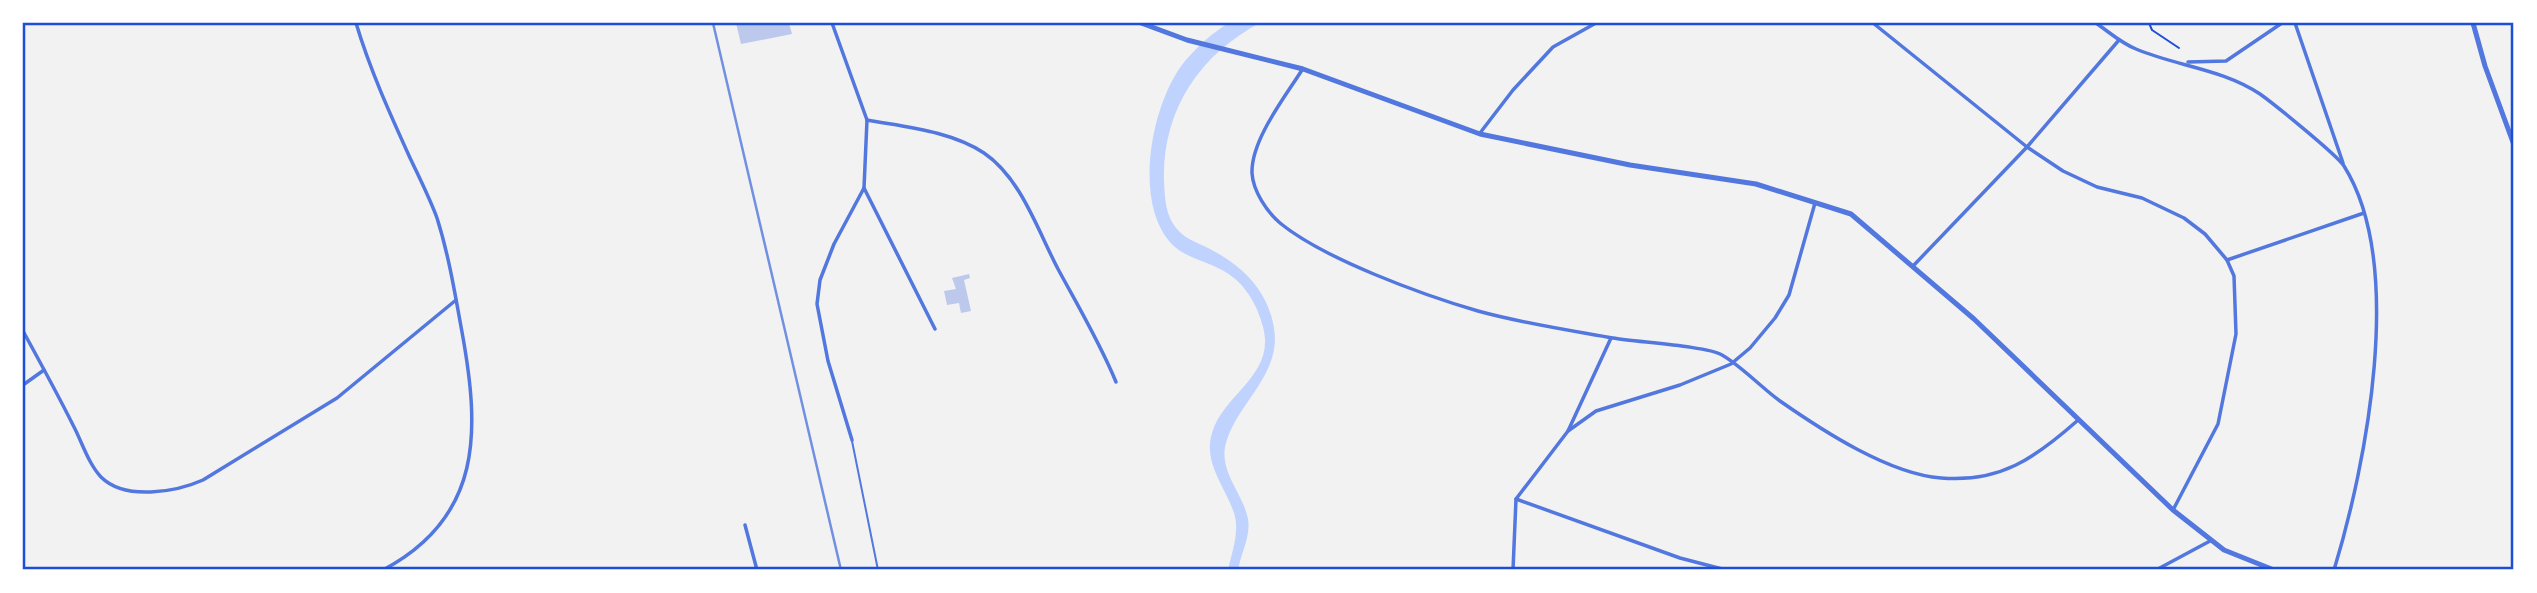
<svg xmlns="http://www.w3.org/2000/svg" width="2537" height="593" font-family="'Varela Round',sans-serif">
<rect width="100%" height="100%" fill="#f2f2f2"/>
<path fill="#bfd3fe" d="M1229,23h31c-61,32 -98,88 -96,158 1,21 2,39 18,53 8,7 19,10 28,15 33,17 58,42 64,79 8,46 -37,75 -48,115 -8,28 17,50 22,76 3,17 -7,34 -10,51h-10c4,-18 12,-39 6,-57 -9,-27 -31,-50 -22,-80 12,-40 64,-58 51,-106 -6,-24 -20,-47 -43,-58 -17,-9 -38,-12 -51,-28 -36,-43 -17,-140 16,-180 13,-15 28,-29 44,-38z"/>
<g fill="#bdc9ec">
<polygon points="736,23 789,23 792,34 741,44"/>
<polygon points="969,274 970,278 964,280 971,311 961,313 959,303 947,305 944,291 956,289 952,278"/>
</g>
<g fill="none" stroke-linecap="round" stroke-linejoin="round">
<polyline stroke="#1d4ed8" stroke-width="2" points="2149,23 2152,30 2179,48"/>
<polyline stroke="#5277de" stroke-width="2" points="852,441 878,570"/>
<g stroke="#5277de" stroke-width="3.5">
<path d="M356,23c14,47 35,93 55,137 9,19 19,39 26,58 12,38 18,76 25,114 18,99 21,185 -79,238"/>
<polyline points="832,23 867,120 864,188 834,244 820,280 817,304 828,361 852,440"/>
<polyline points="1873,23 2027,147 2063,171 2097,187 2142,198 2184,218 2205,234 2227,260 2234,276 2236,334 2218,424 2173,510"/>
<path d="M2096,23c13,9 25,20 40,26 40,17 87,20 124,45 14,10 77,61 84,72 62,99 22,299 -10,404"/>
<polyline points="2295,23 2343,163"/>
<polyline points="2188,62 2226,61 2282,23"/>
<path d="M1302,70c-17,27 -51,70 -50,103 1,18 15,39 28,50 44,36 143,72 198,88 43,12 90,19 135,27 22,4 94,8 109,17 18,10 40,33 58,46 43,30 109,73 161,77 59,5 94,-20 136,-57"/>
<path d="M867,120c38,7 84,11 117,33 37,25 54,78 74,116 20,37 42,74 58,113"/>
<polyline points="1480,133 1513,90 1553,47 1596,23"/>
<polyline points="864,188 935,329"/>
<polyline points="2227,260 2364,213"/>
<polyline points="1914,265 2027,147 2119,40"/>
<path d="M23,331c17,31 34,62 50,94 9,17 15,38 28,52 24,24 75,15 102,3l134,-82 119,-98"/>
<polyline points="23,385 44,370"/>
<polyline points="1568,431 1611,338"/>
<polyline points="1516,499 1680,558 1726,570"/>
<polyline points="745,525 757,570"/>
<polyline points="1513,570 1516,499 1568,431 1596,411 1680,385 1731,364 1750,348 1775,318 1789,295 1815,203"/>
<polyline points="2156,570 2210,541"/>
</g>
<g stroke="#5277de" stroke-width="5">
<polyline points="1141,23 1187,40 1303,69 1480,134 1630,165 1756,184 1851,214 1974,319 2173,510 2224,550 2274,570"/>
<polyline points="2473,23 2485,66 2514,145"/>
</g>
<polyline stroke="#7290e2" stroke-width="2.5" points="713,23 841,570"/>
</g>
<rect width="2537" height="593" fill="none" stroke="#ffffff" stroke-width="49"/>
<rect x="24" y="24" width="2488" height="544" fill="none" stroke="#1d4ed8" stroke-width="2.5"/>
</svg>
